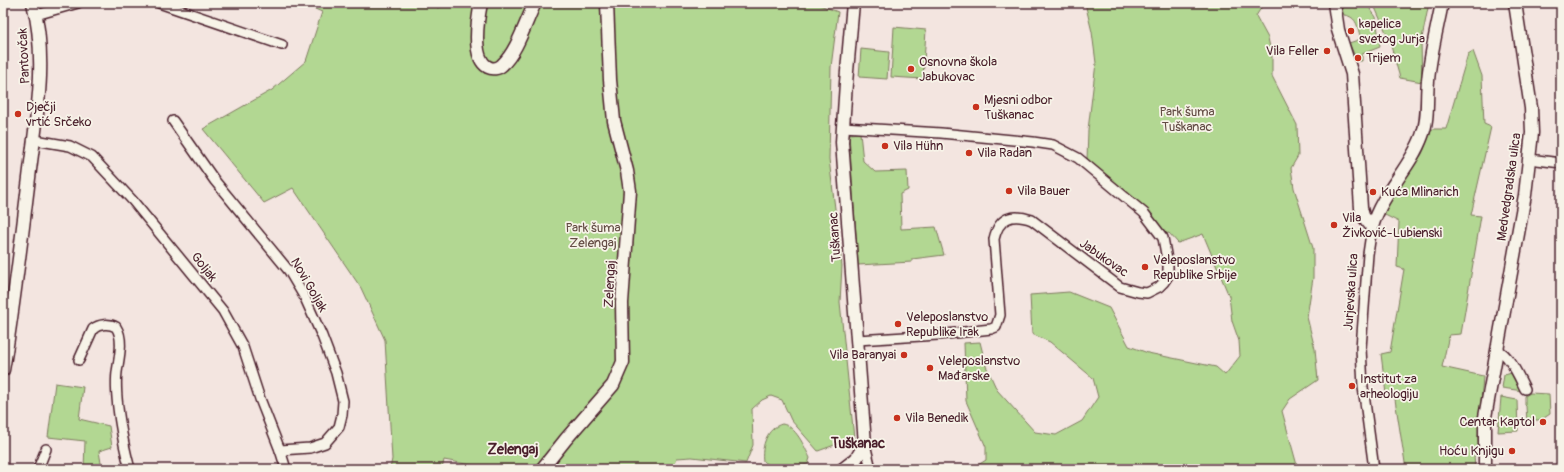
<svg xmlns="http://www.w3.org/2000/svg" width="1564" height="472" font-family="Pangolin,sans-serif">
<rect width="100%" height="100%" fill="#f3e5e0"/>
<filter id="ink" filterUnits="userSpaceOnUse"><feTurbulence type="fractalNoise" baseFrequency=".025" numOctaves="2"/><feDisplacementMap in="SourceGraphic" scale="8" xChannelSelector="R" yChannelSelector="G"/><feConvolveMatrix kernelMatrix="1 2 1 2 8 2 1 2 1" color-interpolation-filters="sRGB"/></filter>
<g filter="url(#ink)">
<g fill="#b2d792" stroke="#7e7b5e">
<polygon points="301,3 433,3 437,8 455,3 815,3 838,12 831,67 829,159 842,266 840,302 854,438 818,451 791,420 782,400 771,396 762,400 752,409 753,445 746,463 692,457 677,458 672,469 493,469 444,460 442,469 390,469 392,459 385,340 361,288 293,188 264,203 203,129 272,90 306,61 322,12"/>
<polygon points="1085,3 1264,3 1256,16 1268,38 1272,57 1272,76 1297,125 1298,156 1291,168 1294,188 1313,248 1313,278 1307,317 1315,349 1318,380 1290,399 1282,411 1298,469 975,469 975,467 986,460 986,447 966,401 964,343 980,342 986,366 997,390 1035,432 1056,435 1082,421 1098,397 1093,378 1050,342 1032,334 1030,295 1069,292 1109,308 1129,346 1148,353 1216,367 1225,375 1240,356 1239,341 1232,321 1229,296 1203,234 1178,243 1169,233 1165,234 1087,160 1088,130 1096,63 1092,32"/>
<path d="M1347,3h12l1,4 8,-1 8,11 4,30 -18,7v7h-8v-7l-5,-11 12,-4c-4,-12 -3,-22 -17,-24l-4,-11z"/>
<polygon points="1373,3 1429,3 1421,43 1422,82 1400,78 1389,39"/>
<polygon points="894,27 926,30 923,79 891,77"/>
<polygon points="861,49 889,52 887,79 859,77"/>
<polygon points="1473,51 1482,76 1484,124 1491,127 1471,215 1481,216 1461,334 1449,335 1442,367 1483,376 1478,439 1480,454 1474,456 1475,469 1406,469 1394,393 1386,394 1381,354 1390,352 1404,269 1397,267 1399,222 1383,214 1400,184 1422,154 1432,129 1446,129 1468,54"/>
<polygon points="860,133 863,161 875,172 907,171 908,190 900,194 901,229 936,227 944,255 912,259 912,262 858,265 849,134"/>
<polygon points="1512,373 1523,391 1502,388 1504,375"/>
<polygon points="55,383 83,387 79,419 109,426 112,447 99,451 102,469 84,469 85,441 48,437"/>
<polygon points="1530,393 1549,394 1550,414 1541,420 1530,420 1527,423 1526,406 1525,405 1525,396"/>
<polygon points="1501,397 1517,400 1518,431 1498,432"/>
<path d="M782,424c14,2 22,22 28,34l-2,6c-10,2 -39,6 -45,-3 -2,-15 4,-33 19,-37z"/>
</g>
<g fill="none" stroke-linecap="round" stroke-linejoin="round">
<defs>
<g id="street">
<polyline points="159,3 282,45"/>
<polyline points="36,15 78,3"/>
<polyline points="173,121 215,181 289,271 305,298 322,336 336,373 343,401 342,415 339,427 325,443 310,448 280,450"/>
<path d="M843,127l98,6 92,9 20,3 25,13 66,55 19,25 5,27v11l-4,6 -5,5 -12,6 -9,-1 -18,-5 -88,-67c-20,-7 -33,-3 -38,19l6,76 -4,12 -5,2 -53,6 -81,5"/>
<polyline points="35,140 70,146 92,157 133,201 223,311 243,347 260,399 280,450 286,469"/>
<polyline points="1529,159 1561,163"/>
<polyline points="1372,227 1368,254 1361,348 1363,387 1374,469"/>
<path d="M1497,350c12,3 23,29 28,39"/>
<path d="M79,360l14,-31c6,-5 16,-6 23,-2 8,12 3,31 1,45 -3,25 6,72 13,97"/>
<polyline points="865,444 871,469"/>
<polyline points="38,469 46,449"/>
</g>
<g id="secondary">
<path d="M481,3c-3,15 -10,55 7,64 4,2 10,2 14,-2 15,-13 24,-44 33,-62"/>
<polyline points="1334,3 1338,30 1352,74 1361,208 1363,216 1372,227"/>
<path d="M1372,227c10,-35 38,-58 50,-91 7,-17 4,-37 6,-55 2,-26 9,-52 14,-78"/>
<path d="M3,370c11,-64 18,-128 26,-192 7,-59 19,-117 4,-175"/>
<polyline points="542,469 566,439 613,385 623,362 622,303 630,191 627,171 614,121 610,80 607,3"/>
<polyline points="843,469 856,459 865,444 842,142 846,83 853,3"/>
<polyline points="1485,469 1485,417 1525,195 1532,133 1531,108 1515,3"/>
</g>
</defs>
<use href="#street" stroke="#4a1f2b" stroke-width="12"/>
<use href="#secondary" stroke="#4a1f2b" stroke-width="15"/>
<use href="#street" stroke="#f7f3e8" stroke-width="9"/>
<use href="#secondary" stroke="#f7f3e8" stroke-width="12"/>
</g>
</g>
<g fill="#c8321e" stroke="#f7f3e8" stroke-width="1.5">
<circle cx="1351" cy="31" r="4"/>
<circle cx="1327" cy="51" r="4"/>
<circle cx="1358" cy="58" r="4"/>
<circle cx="911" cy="69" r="4"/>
<circle cx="976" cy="107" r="4"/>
<circle cx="18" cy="114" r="4"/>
<circle cx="885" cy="146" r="4"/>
<circle cx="969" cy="153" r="4"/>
<circle cx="1009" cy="191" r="4"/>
<circle cx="1373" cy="192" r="4"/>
<circle cx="1334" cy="225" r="4"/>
<circle cx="1145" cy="267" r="4"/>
<circle cx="898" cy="324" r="4"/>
<circle cx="904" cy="355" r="4"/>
<circle cx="930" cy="368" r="4"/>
<circle cx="1352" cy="386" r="4"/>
<circle cx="897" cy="418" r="4"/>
<circle cx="1543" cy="422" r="4"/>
<circle cx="1512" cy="451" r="4"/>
</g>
<g text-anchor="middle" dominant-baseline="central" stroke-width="3.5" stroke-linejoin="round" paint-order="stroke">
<g font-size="13" fill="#4a1f2b" stroke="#f7f3e8" text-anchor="start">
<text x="1359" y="24">kapelica<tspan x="1359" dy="15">svetog Jurja</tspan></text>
<text x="1319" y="51" text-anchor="end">Vila Feller</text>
<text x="1366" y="58">Trijem</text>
<text x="919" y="62">Osnovna škola<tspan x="919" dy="15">Jabukovac</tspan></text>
<text x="984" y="100">Mjesni odbor<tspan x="984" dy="15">Tuškanac</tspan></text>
<text x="26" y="107">Dječji<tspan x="26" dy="15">vrtić Srčeko</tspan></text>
<text x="893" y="146">Vila Hühn</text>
<text x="977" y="153">Vila Radan</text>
<text x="1017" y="191">Vila Bauer</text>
<text x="1381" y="192">Kuća Mlinarich</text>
<text x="1342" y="218">Vila<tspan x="1342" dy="15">Živković-Lubienski</tspan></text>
<text x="1153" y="260">Veleposlanstvo<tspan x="1153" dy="15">Republike Srbije</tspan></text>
<text x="906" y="317">Veleposlanstvo<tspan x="906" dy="15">Republike Irak</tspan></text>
<text x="896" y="355" text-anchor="end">Vila Baranyai</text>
<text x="938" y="361">Veleposlanstvo<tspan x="938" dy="15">Mađarske</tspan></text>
<text x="1360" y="379">Institut za<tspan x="1360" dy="15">arheologiju</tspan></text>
<text x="905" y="418">Vila Benedik</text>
<text x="1535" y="422" text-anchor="end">Centar Kaptol</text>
<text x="1504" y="451" text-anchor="end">Hoću Knjigu</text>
</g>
<g font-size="13" fill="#4a1f2b" stroke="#f7f3e8">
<text transform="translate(24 56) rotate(-93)">Pantovčak</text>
<text transform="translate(1509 187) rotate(-82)">Medvedgradska ulica</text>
<text transform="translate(835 237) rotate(-94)">Tuškanac</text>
<text transform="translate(1104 258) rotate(35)">Jabukovac</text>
<text transform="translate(204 267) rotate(52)">Goljak</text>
<text transform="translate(610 284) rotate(-87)">Zelengaj</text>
<text transform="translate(309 285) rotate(60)">Novi Goljak</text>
<text transform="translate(1351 292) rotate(-86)">Jurjevska ulica</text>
</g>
<g font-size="13" fill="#644d45" stroke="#f7f3e8">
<text x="1187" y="112">Park šuma<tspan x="1187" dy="15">Tuškanac</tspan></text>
<text x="593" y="228">Park šuma<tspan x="593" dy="15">Zelengaj</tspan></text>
</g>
<g font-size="14" font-weight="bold" fill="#4a1f2b" stroke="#f7f3e8">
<text x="858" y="443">Tuškanac</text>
<text x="513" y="449">Zelengaj</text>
</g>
</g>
<rect width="1564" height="472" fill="none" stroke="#f7f3e8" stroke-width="16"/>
<rect x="8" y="8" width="1548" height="456" fill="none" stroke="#4a1f2b" stroke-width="1.5" filter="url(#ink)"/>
</svg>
